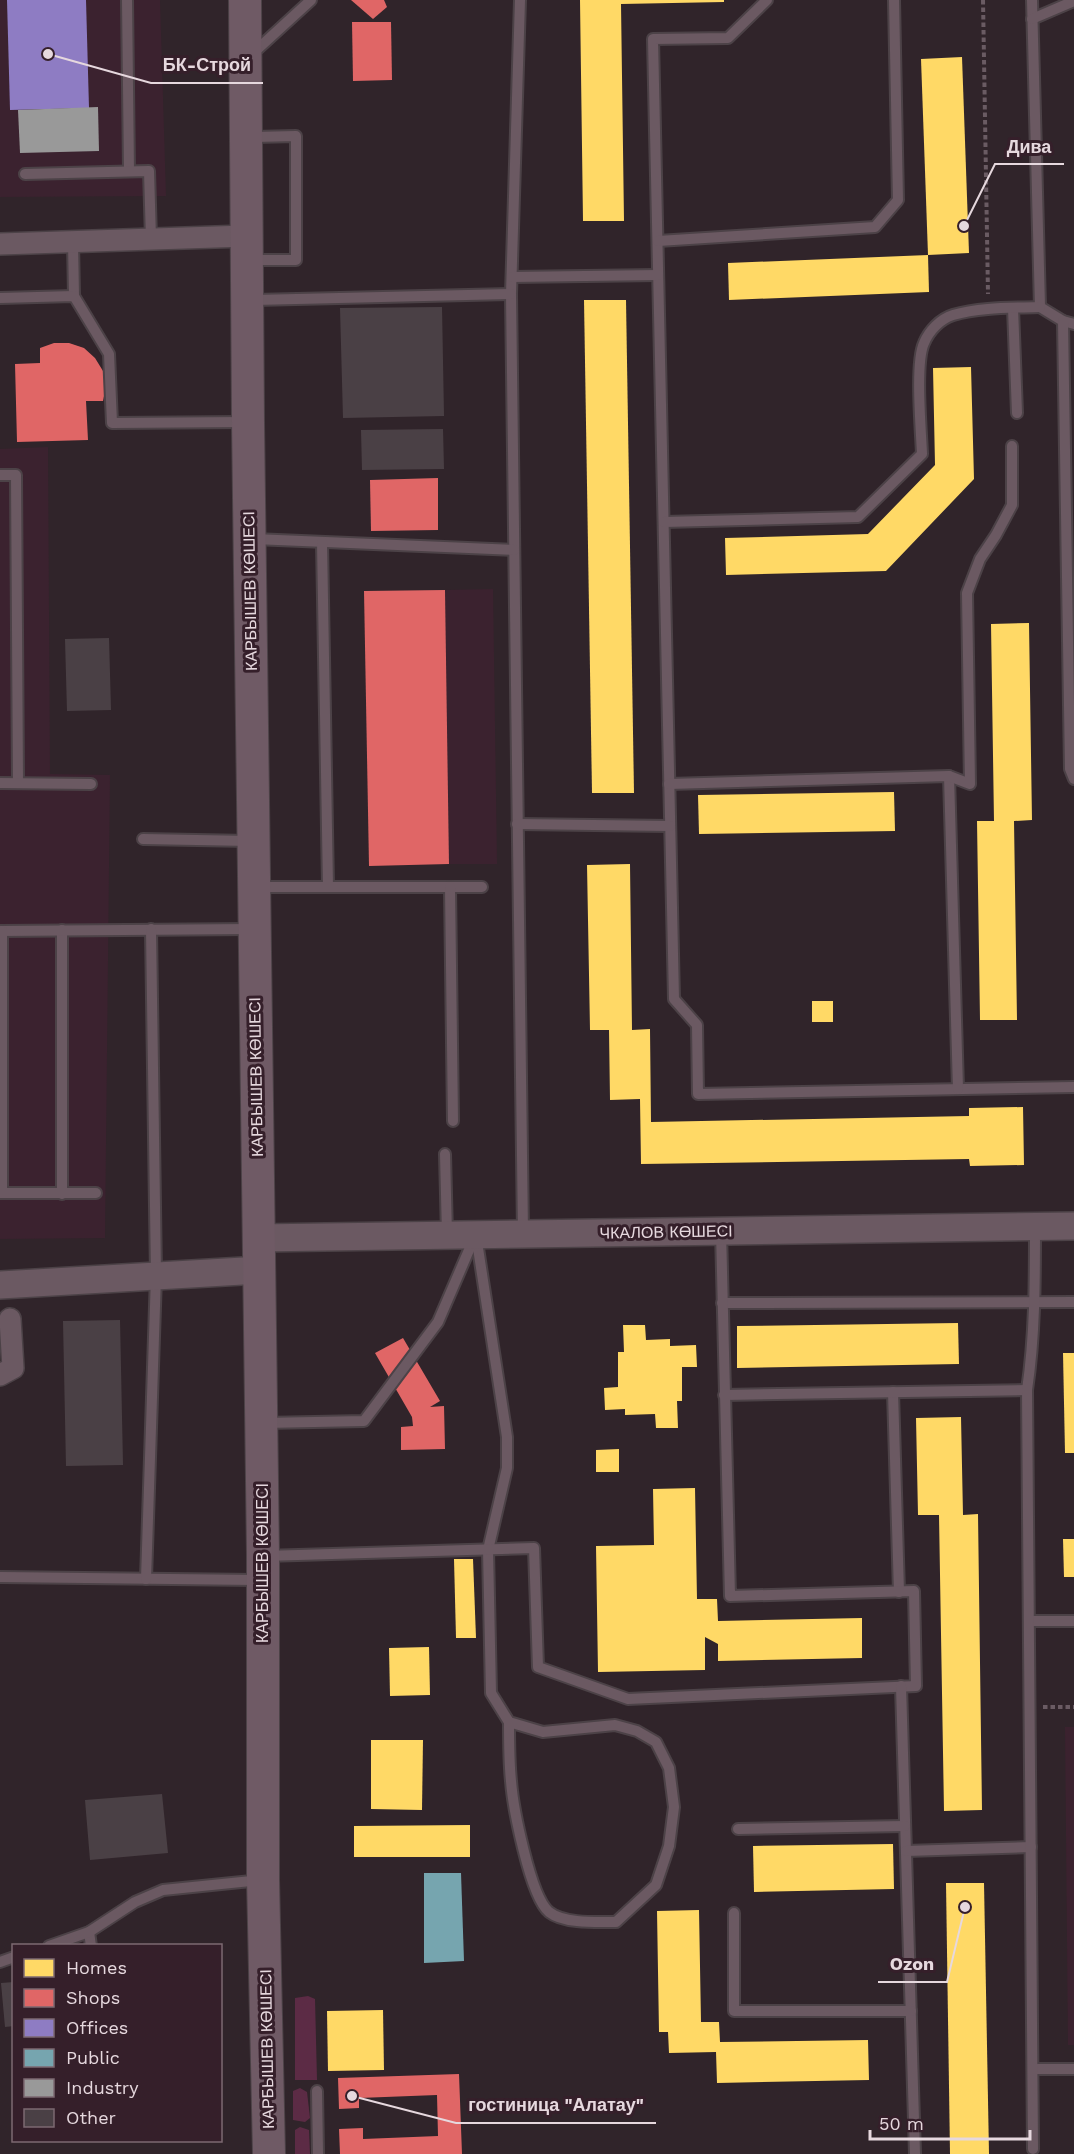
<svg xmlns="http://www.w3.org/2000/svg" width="1074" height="2154" font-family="'Work Sans',sans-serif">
<rect width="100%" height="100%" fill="#30242a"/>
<g fill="#3b222f">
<polygon points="0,0 160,0 166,196 0,197"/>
<polygon points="48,447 50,774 110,775 105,1238 0,1239 0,449"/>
<polygon points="493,589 497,864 449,864 445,590"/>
<polygon points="1065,1727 1074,1727 1074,2045 1068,2045"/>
</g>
<g fill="#5c2b45">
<polygon points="308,1996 315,1999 317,2080 295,2080 295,1998"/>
<polygon points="300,2088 307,2092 310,2118 305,2122 293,2120 293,2091"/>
<polygon points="300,2127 309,2130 310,2154 295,2154 295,2130"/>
</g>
<g fill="#ffd966">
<polygon points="580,0 724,0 724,2 621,4 624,221 583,221"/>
<polygon points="962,57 969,253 928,255 921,59"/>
<polygon points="928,255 929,292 729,300 728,263"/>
<polygon points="584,300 626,300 634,793 592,793"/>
<polygon points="971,367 974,479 886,571 726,575 725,538 868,534 935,465 933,368"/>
<polygon points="1029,623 1032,820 1014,821 1017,1020 980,1020 977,821 994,821 991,624"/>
<polygon points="894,792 895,831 699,834 698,795"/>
<polygon points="630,864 632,1030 650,1029 651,1122 969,1116 969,1108 1023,1107 1024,1165 970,1166 969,1159 641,1164 640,1099 610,1100 609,1030 590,1030 587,865"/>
<rect x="812" y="1001" width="21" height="21"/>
<polygon points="958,1323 959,1364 737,1368 737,1326"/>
<polygon points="623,1325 645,1325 646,1340 670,1339 670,1346 696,1345 697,1367 682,1367 682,1401 677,1401 678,1428 656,1428 655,1414 625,1415 625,1409 605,1410 604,1388 618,1387 618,1352 624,1352"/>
<polygon points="1063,1353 1074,1353 1074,1453 1065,1453"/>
<polygon points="961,1417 963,1515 978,1514 982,1810 944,1811 939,1515 918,1515 916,1418"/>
<polygon points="619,1449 619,1472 596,1472 596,1450"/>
<polygon points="695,1488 697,1599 717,1599 718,1621 862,1618 862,1658 718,1661 718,1644 705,1637 705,1670 598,1672 596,1546 654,1545 653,1489"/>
<polygon points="1063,1539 1074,1539 1074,1577 1064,1577"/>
<polygon points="454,1559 473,1559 476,1638 456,1638"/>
<polygon points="429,1647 430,1695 390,1696 389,1648"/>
<polygon points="371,1740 423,1740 422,1810 371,1809"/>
<polygon points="470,1825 470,1857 354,1857 354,1826"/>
<polygon points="893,1844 894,1889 754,1892 753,1846"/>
<polygon points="946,1883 984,1883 989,2154 950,2154"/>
<polygon points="699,1910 701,2022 719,2022 720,2042 868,2040 869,2080 717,2083 716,2052 669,2053 668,2032 659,2032 657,1911"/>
<polygon points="383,2010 384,2070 328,2071 327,2011"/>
</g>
<g fill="#e06666">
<polygon points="351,0 384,0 387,7 373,19"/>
<polygon points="352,22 391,22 392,80 353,81"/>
<polygon points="54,343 69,343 84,348 95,358 103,371 106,386 103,401 86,401 88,440 17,442 15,364 40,363 40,348"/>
<polygon points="438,478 438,530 371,531 370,480"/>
<polygon points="445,590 449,864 369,866 364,591"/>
<polygon points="403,1338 440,1401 430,1407 444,1406 445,1449 401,1450 401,1427 413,1426 412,1417 375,1353"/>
<polygon points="459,2074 462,2154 340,2154 339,2129 363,2128 363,2139 438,2136 437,2095 359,2098 359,2108 339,2109 338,2078"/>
</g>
<polygon fill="#8e7cc3" points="7,0 86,0 89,108 10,110"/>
<polygon fill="#76a5af" points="424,1873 461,1873 464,1961 424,1963"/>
<polygon fill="#999" points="98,107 99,151 20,153 18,110"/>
<g fill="#4a4045">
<polygon points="442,307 444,416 343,418 340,308"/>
<polygon points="443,429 444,469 362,470 361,430"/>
<polygon points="109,638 111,710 67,711 65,639"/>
<polygon points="120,1320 123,1465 66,1466 63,1321"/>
<polygon points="162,1794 168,1853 90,1860 85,1800"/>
<polygon points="14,1982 14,2026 5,2027 1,1983"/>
</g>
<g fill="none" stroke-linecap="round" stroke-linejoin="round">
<defs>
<g id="service">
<polyline points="127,0 129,171"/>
<polyline points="520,0 511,294 523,1233"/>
<polyline points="767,0 728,38 653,39 674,999 697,1025 698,1094 1074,1087"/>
<polyline points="1032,0 1040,307 1063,321 1074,324"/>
<polyline points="1032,19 1074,1"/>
<polyline points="252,54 311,0"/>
<polyline points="250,137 296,136 296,260 250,260"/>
<polyline points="25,174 149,171 151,239"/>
<polyline points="658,241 875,227 898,200 894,0"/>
<polyline points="73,242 74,296"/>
<polyline points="512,277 658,275"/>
<polyline points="0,298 74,296 109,354 112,423 245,422"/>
<polyline points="250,300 511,294"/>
<polyline points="1013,308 1017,413"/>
<polyline points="1063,321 1070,769 1074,779"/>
<polyline points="0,475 16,475 18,783"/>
<path d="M664,522l194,-5 64,-63c-1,-25 -7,-91 2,-111 5,-12 16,-24 29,-28 27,-8 59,-7 87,-8"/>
<polyline points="254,539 514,550"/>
<polyline points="322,542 328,887"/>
<polyline points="949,776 958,1089"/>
<polyline points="0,783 91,784"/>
<polyline points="669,784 949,776 970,784 967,593 980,559 996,535 1012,505 1012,446"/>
<polyline points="517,824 670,826"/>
<polyline points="143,839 250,841"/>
<polyline points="257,887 482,887"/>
<polyline points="450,887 453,1121"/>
<polyline points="62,930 62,1194"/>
<polyline points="0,931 251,929"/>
<polyline points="2,931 2,1193"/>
<polyline points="445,1154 447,1235"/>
<polyline points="0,1193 96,1193"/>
<path d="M476,1235l31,202v31l-19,82 3,143 18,29 34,10 72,-7 22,6 19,11 13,26 5,39 -5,39 -13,39 -40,37c-18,0 -52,2 -67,-10 -19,-16 -36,-105 -38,-131 -2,-19 -2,-39 -2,-59"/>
<polyline points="722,1303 1074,1302"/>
<polyline points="893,1392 899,1592"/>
<polyline points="724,1395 1027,1390"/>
<polyline points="264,1423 364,1421 438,1322 475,1236"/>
<polyline points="264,1556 534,1548 538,1667 628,1699 916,1686 914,1591 730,1596 721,1231"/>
<polyline points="0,1577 260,1580"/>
<polyline points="146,1579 156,1276 151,929"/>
<polyline points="1029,1621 1074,1621"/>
<polyline points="901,1686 915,2154"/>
<polyline points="738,1829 905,1826"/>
<polyline points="906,1851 1031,1847"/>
<polyline points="734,1913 734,2011 911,2011"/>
<polyline points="89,1932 91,1946"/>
<polyline points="49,1946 89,1932 135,1902 163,1890 260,1880"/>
<polyline points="0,1962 14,1957"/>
<polyline points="1034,2069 1074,2069"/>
<polyline points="317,2091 318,2154"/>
<path d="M1033,2149l-6,-759c8,-54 8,-109 8,-163"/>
</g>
<g id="minor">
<polyline points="0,244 246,236"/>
<polyline points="0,1375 13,1368 10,1319"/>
</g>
<g id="tertiary">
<polyline points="258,1238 1074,1226"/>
<polyline points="0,1285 259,1270"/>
</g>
<polyline id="secondary" points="245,0 248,422 263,1556 263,1879 269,2154"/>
</defs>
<use href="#service" stroke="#4c4247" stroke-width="14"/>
<use href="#minor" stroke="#4c4247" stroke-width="24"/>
<use href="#tertiary" stroke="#4c4247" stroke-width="30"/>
<use href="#secondary" stroke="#4c4247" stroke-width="34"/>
<g stroke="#6a5b63" stroke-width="4" stroke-dasharray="4.5 3" stroke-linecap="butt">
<polyline points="983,0 988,294"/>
<polyline points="1043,1707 1074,1707"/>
</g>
<use href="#service" stroke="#6b5962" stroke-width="10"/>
<use href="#minor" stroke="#6b5962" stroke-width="21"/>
<use href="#tertiary" stroke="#6b5962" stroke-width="27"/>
<use href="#secondary" stroke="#6f5a65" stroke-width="32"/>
</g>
<g text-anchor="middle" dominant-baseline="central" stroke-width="6" stroke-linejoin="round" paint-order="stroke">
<g font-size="16" fill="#e6d8de" stroke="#351f2a">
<text transform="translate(250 591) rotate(-91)">КАРБЫШЕВ КӨШЕСІ</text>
<text transform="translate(256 1077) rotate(-91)">КАРБЫШЕВ КӨШЕСІ</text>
<text transform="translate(666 1232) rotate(-1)">ЧКАЛОВ КӨШЕСІ</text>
<text transform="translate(262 1563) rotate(-90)">КАРБЫШЕВ КӨШЕСІ</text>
<text transform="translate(267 2049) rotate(-91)">КАРБЫШЕВ КӨШЕСІ</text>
</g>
</g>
<path fill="none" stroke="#e6d8de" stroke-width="2" d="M48 54L151 83H263M964 226L995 164H1064M965 1907L947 1982H878M352 2096L456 2123H656"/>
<g fill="#e6d8de" stroke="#351f2a" stroke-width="2">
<circle cx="48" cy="54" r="6"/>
<circle cx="964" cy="226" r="6"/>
<circle cx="965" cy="1907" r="6"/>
<circle cx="352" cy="2096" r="6"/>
</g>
<g font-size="18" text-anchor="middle" font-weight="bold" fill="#e6d8de" stroke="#351f2a" stroke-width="6" stroke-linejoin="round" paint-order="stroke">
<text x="207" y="71">БК-Строй</text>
<text x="1029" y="153">Дива</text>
<text x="912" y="1970">Ozon</text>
<text x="556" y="2111">гостиница "Алатау"</text>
</g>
<rect x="12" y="1944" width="210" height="198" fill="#351f2a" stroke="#7c6972" stroke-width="1.5"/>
<rect x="24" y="1959" width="30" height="18" fill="#ffd966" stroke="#7c6972" stroke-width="1.5"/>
<text x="66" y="1974" font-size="18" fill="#e6d8de">Homes</text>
<rect x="24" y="1989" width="30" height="18" fill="#e06666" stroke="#7c6972" stroke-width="1.5"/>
<text x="66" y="2004" font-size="18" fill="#e6d8de">Shops</text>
<rect x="24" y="2019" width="30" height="18" fill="#8e7cc3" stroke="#7c6972" stroke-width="1.5"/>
<text x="66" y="2034" font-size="18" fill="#e6d8de">Offices</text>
<rect x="24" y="2049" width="30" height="18" fill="#76a5af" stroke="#7c6972" stroke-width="1.5"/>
<text x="66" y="2064" font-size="18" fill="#e6d8de">Public</text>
<rect x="24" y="2079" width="30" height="18" fill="#999999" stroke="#7c6972" stroke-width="1.5"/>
<text x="66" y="2094" font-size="18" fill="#e6d8de">Industry</text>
<rect x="24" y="2109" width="30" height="18" fill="#4a4045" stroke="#7c6972" stroke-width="1.5"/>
<text x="66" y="2124" font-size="18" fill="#e6d8de">Other</text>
<path d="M870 2130v9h160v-9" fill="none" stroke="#e6d8de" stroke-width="3"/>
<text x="879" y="2130" font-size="18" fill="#e6d8de" stroke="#351f2a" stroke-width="4.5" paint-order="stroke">50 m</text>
</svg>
